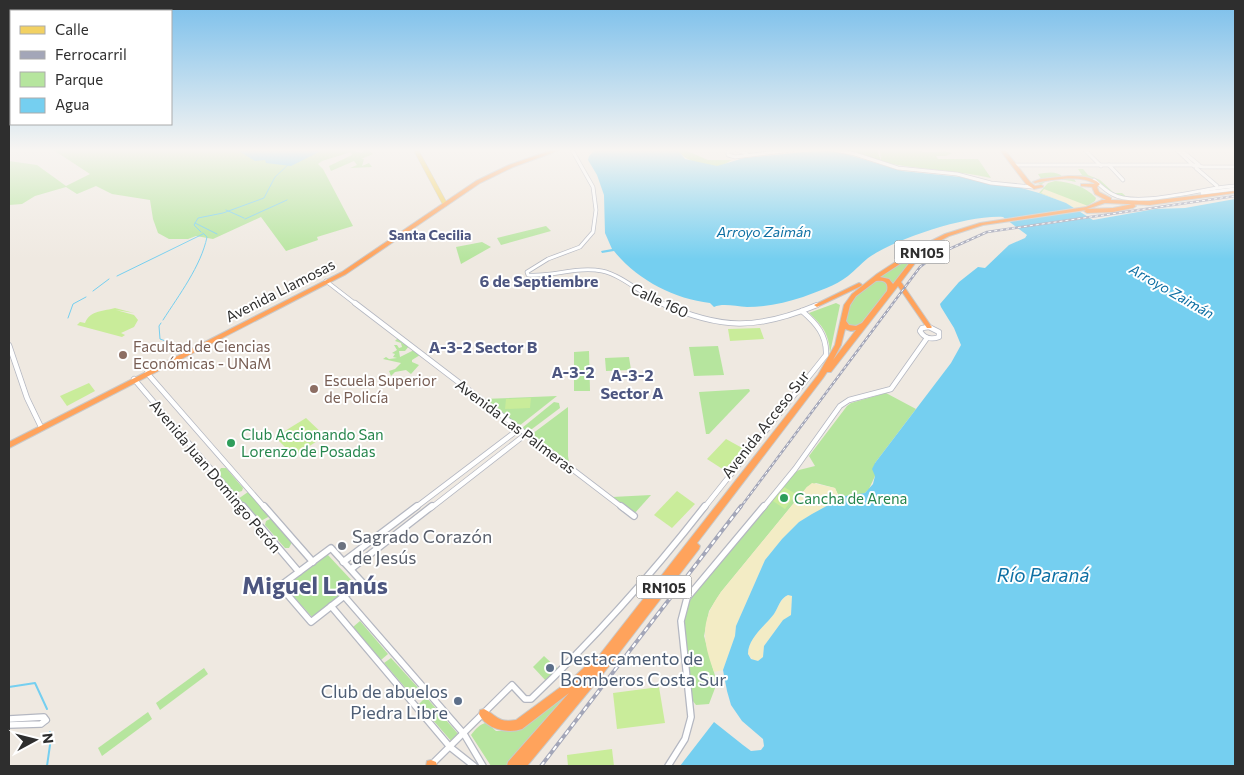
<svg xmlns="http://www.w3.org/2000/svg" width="1244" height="775" font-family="Commissioner,sans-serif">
<rect width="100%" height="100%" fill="#efe9e1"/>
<g fill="#b6e59e">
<polygon points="50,150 249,150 251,154 290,150 356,150 354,151 362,153 363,150 369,150 373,154 361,159 364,159 362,166 369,163 372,167 350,168 357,165 354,161 331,171 329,166 352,155 351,152 322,161 318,164 323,169 353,226 317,237 318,240 286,251 261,217 213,239 196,236 188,239 169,239 158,233 153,219 150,200 112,194 96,186 77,194 66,187 35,196 22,204 9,205 9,161 37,165 66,186 90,174 55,151"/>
<path d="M678,150h7l23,10h24c-4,2 -9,6 -14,6 -12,1 -34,-5 -40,-16z"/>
<path d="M846,150h31l4,11 -1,-11h38c10,5 23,-1 34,3l-6,3h-10l2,3h40l13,19c-30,-7 -62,-8 -93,-13 -18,-3 -34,-10 -52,-15z"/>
<path d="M1078,169h5l5,6 12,5 14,13h8l6,5 -17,-5 -14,-12 -7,-3 -8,-2 -18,3h10l2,3c-11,-2 -26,-6 -35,3l-3,-2 10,-3 14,-1 -20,1 -4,-6c8,-1 18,-4 25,3l19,-2z"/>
<path d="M1055,181c15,1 30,5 41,17l-1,3 -11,7 -45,-15 9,-10z"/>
<polygon points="546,226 551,231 501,245 497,238"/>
<polygon points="482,242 491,247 461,264 456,247"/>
<polygon points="923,249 892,287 892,284 876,278"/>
<path d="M883,280l7,7 -32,40 -12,-2c-1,-21 15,-43 37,-45z"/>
<path d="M836,303l4,2 -10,48c-1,-19 -7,-27 -21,-40z"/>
<polygon points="399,337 401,339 402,343 409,346 405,351 399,351 400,357 414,350 420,355 412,360 412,362 419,365 411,374 406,370 395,372 391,376 389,371 395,369 401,363 383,359 386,357 389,359 397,358 393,357 395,354 392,353 397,350 394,345 397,345 399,348 402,347 401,343 395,341"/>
<polygon points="718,346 724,375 694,376 689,347"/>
<polygon points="589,351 590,391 574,391 574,352"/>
<polygon points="629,357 631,370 606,371 605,358"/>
<polygon points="749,389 750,391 709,434 706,434 699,392"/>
<polygon points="886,393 916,409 875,463 875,476 869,489 865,493 857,496 845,496 840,499 835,488 816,483 807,487 721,592 709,611 704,636 717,683 709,704 696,705 692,700 684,616 690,599 793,474 799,470 815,466 809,456 847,406 851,403"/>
<polygon points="557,396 519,426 483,399"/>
<polygon points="554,402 559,403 560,408 528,432 523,431 522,428"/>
<polygon points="568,407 568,456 569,462 532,434"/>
<polygon points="221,468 226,468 243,488 242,491 235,493 218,473"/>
<polygon points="248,492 250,493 270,516 259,522 238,499"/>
<polygon points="651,495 634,514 612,497"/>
<polygon points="272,518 292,542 289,548 285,548 265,525 266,521"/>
<polygon points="327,554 355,584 313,618 284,586"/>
<polygon points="360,621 388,654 381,660 353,627"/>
<polygon points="544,656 559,670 547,682 533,667"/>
<polygon points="391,658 422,692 415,699 384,663"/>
<polygon points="204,668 208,674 160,710 156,703"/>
<path d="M575,687l-69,79h-15l-20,-31c4,-5 9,-12 16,-12l9,8h19z"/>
<polygon points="426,697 459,735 452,742 419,704"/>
<polygon points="148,712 152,719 102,756 98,748"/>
</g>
<g fill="#f3ecc5">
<polygon points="1044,189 1088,206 1076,209 1066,203 1041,193"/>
<path d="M812,483l23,5 5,11 -41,23 -17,17 -17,21 -29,66 -1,10 -12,34 -9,2c-12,-33 -14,-51 7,-80l86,-105z"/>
<path d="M788,595l4,1 -1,19 -11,9 -16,22 -1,11 -5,4 -5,-1 -5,-6c0,-16 17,-28 26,-40 4,-6 6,-15 14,-19z"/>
</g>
<g fill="#c9ec9a">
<path d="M115,308l19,5 -18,-3 18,5 4,5 -4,7 -13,6 4,2 -3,2 -45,-12 3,-3 5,1c5,-13 20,-12 30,-15z"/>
<polygon points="760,328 764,339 730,341 728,329"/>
<polygon points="89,383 95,391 67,406 60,396"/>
<polygon points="531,398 530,408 505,409 506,399"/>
<polygon points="306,418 325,436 294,456 275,437"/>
<polygon points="726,439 744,449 724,470 707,459"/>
<polygon points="784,487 796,494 785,509 773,501"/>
<polygon points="677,491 695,504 672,528 654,515"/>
<polygon points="659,687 665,723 617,729 613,693"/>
<polygon points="612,749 614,766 568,766 567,755"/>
</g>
<g fill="#75cff0" fill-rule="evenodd">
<polygon points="237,150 323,150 291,166 266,163 265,160 255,161"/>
<path d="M595,150h83l7,9 32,7 27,-8 60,-6 24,-1 18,3 56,17 59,6 27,7 30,3 21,6 27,10 27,17 62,-11 30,-1 50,-9v567h-555l34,-44 29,23 8,6 10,-1 3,-4 -1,-7 -21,-18 -11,-16 -4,-14 -4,-21 12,-34 1,-10 29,-66 17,-21 17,-17 13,-8 33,-18 20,-3 8,-9 2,-8 -3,-7 3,-6 76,-100 10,-18 -7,-17 -13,-21 -1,-3 19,-22 19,-15 7,1 24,-23 16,-7 2,-3 -24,-18c-35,-2 -102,20 -132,39 -8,5 -15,14 -23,20 -13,10 -29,15 -45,21 -18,6 -37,10 -56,10 -12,-1 -25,-4 -33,0l-4,-4c-36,-4 -74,-24 -96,-52l-12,2 -1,-2 11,-2 -7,-16 -1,-38 -7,-20 -9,-15 1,-4zM788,595l4,1 -1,19 -8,5 -19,26 -1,11 -5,4 -7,-2 -3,-5c0,-16 17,-28 26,-40 4,-6 6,-16 14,-19z"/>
</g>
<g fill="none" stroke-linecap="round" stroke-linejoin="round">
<g stroke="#75cff0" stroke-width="1">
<polyline points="226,210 244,218"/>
<polyline points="245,219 287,200"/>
<polyline points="195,223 217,234"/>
<polyline points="201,232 194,225 198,218 223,213 264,198 275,177 288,165"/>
<polyline points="117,276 203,234"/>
<polyline points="93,291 109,279"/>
<polyline points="68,318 73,304 86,297"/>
<path d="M163,320c16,-25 38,-54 44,-83l-4,-4"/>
<polyline points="161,323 159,326 160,339 179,346 181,349"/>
</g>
<g stroke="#75cff0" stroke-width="2">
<polyline points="9,687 35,683 47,709"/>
<polyline points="47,766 51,738 50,732"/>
</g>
<defs>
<g id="secondary-far2">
<path d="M572,150l21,37 3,23 -3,22 -13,15 -32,12 -21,13 1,3c25,2 49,-9 74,-4 20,4 42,25 62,34"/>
<polyline points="737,150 747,154"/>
<polyline points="835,150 855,154 898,168 957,174 991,183 1032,187"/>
<polyline points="1085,150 1101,166"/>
<polyline points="1177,150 1194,166"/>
<polyline points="1181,150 1199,165"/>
<polyline points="728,151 728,155 735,157 792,150"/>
<polyline points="1014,165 1193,165 1203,167 1235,167"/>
<polyline points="1109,165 1123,180"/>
<polyline points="1196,168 1217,186"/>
<path d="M1094,180c6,5 12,11 18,14 26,15 93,-7 123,-8"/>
<polyline points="1202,193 1235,189"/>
<polyline points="326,281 357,305"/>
</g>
<g id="secondary-far1">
<polyline points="355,303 623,508"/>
<path d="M661,303c60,27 96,27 156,2"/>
<path d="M929,327l10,5v5c-8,3 -15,1 -19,-6l2,-3z"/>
<polyline points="9,345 27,398 41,427"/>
<polyline points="147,373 265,508"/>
<polyline points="134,379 244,508"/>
<polyline points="415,508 519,429"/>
<polyline points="431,508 526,434"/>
<path d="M704,508l122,-153c1,-20 -10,-32 -24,-44"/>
<polyline points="763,508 795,469 840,406 849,400 891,389 927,338"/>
</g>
<g id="secondary">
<polyline points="243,506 299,572"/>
<polyline points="264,506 313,562"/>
<polyline points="621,506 634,516"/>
<polygon points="331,548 362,582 311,622 280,586"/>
<polyline points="343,562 417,506"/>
<polyline points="351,569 432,506"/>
<polyline points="344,596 464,734 483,766"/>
<polyline points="331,606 450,747 474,766"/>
<polyline points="9,719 44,717 46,720"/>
<polyline points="9,725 41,724 46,720"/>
<path d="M430,766l82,-81 13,14h6c63,-60 121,-125 174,-193"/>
<polyline points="668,766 685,739 691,717 681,621 687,598 764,506"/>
</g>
<polyline id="primary" points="416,150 445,204"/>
<g id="highway">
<polygon points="552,150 560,150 513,167 480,183 346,274 9,448 9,442 342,272 476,181 509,165"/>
<polygon points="1000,150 1005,150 1030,182 1035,186 1041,185 1043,186 1043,187 1034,189 1026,184"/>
<path d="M1068,176c12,0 23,0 32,8l-3,3 2,5 12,6v2l39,1 85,-10v2l-85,12 -45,-2 -18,6 26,-1 20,-4 3,2 -3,2 -20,4 -26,1 -3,-2 2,-1 -103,15 -34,11 -25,13 4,1 -6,4 -21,28 30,44 1,1 -1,1h-4l-29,-42 -67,86h-4l-4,6 -126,165 3,3 -1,3 -100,130 -72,87h-20l1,-4 61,-69 -47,36c-15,5 -36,0 -43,-15l1,-4 4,-1c14,7 13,14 32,11l57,-42 21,-20 4,-1 220,-282 17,-30 9,-40 8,-11 25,-20 40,-26 28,-14 35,-11 106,-16 16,-7h4l-11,-6 -3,-7 -11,-1v-2h14c-14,-10 -44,-4 -60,-1l-2,-1 8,-3zM918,252l-25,32 -4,-5 -9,-2zM876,281c8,-1 13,1 11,10l-25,32 -6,3 -7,-1 -3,-4 4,-16 6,-9zM845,329l6,2 5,-1 -23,30 8,-15z"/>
<polygon points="859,283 861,284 862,285 861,286 819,306 817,307 814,305"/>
<polygon points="431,760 436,762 437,766 426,766 427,761"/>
</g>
</defs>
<use href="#secondary-far2" stroke="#b4b7c1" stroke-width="4.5"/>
<use href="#secondary-far1" stroke="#b4b7c1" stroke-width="6"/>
<use href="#secondary" stroke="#b4b7c1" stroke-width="8"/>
<use href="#primary" stroke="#c9c9c9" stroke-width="5.5"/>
<use href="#highway" stroke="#c9c9c9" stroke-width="2"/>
<use href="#secondary-far2" stroke="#fff" stroke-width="3"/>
<use href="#secondary-far1" stroke="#fff" stroke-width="4.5"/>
<use href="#secondary" stroke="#fff" stroke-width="5.5"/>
<use href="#primary" stroke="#f2d163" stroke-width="4.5"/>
<use href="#highway" fill="#ffa35c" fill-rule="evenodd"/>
<defs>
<polyline id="rail-far1" points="740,508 920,267 936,255 987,232 1235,196"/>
<polyline id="rail" points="541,766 741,506"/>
</defs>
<use href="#rail-far1" stroke="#a3a6b8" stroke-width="2.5"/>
<use href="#rail" stroke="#a3a6b8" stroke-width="4"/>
<use href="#rail-far1" stroke="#fff" stroke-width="1" stroke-dasharray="3" stroke-linecap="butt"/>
<use href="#rail" stroke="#fff" stroke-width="2" stroke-dasharray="5" stroke-linecap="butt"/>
</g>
<linearGradient id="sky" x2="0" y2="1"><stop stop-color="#7abfeb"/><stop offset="0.58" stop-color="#f8f5f2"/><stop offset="1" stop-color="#f8f5f2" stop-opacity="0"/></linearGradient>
<rect width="1244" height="259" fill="url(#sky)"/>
<g fill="#8d6e63" stroke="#fff" stroke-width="2">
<circle cx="123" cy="355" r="5"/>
<circle cx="314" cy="389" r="5"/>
</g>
<g fill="#2e9e5b" stroke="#fff" stroke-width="2">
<circle cx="231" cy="443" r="5"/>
<circle cx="784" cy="498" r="5"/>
</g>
<circle fill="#6b7280" stroke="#fff" stroke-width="2" cx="342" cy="546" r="5"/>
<g fill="#5c6f8a" stroke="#fff" stroke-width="2">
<circle cx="550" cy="668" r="5"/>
<circle cx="458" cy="701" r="5"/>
</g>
<g text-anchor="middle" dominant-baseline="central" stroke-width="4" stroke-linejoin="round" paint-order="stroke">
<g font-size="14" font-style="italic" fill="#0d6fa3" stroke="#fff">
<text x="764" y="231">Arroyo Zaimán</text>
<text transform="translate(1172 291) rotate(30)">Arroyo Zaimán</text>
</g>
<g font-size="14" font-weight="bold" fill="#4d5680" stroke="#fff">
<text x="430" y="234">Santa Cecilia</text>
</g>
<g fill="#fff" stroke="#6d6d6d" stroke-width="1">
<rect x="894.5" y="240.5" width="55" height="23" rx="4"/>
<rect x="636.5" y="575.5" width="55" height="23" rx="4"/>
</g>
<g font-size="14" font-weight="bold" fill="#2e2e2e">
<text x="922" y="252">RN105</text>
<text x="664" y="587">RN105</text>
</g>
<g font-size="15" fill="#2e2e2e" stroke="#fff">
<text transform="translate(280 290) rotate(-27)">Avenida Llamosas</text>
<text transform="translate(660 300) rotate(25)">Calle 160</text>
<text transform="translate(765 424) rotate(-52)">Avenida Acceso Sur</text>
<text transform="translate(516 426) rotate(37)">Avenida Las Palmeras</text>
<text transform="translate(216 476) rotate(50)">Avenida Juan Domingo Perón</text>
</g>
<g font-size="15" fill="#785e54" stroke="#fff" text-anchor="start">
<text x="133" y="346">Facultad de Ciencias<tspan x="133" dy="17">Económicas - UNaM</tspan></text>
<text x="324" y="380">Escuela Superior<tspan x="324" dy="17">de Policía</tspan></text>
</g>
<g font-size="15" fill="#27864d" stroke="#fff" text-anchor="start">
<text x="241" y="434">Club Accionando San<tspan x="241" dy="17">Lorenzo de Posadas</tspan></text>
<text x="794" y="498">Cancha de Arena</text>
</g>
<g font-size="16" font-weight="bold" fill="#4d5680" stroke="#fff">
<text x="539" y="280">6 de Septiembre</text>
<text x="483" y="346">A-3-2 Sector B</text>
<text x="573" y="371">A-3-2</text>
<text x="632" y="374">A-3-2<tspan x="632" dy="18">Sector A</tspan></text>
</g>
<g font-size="18" fill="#5b616d" stroke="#fff" text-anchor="start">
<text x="352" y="536">Sagrado Corazón<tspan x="352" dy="21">de Jesús</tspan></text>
</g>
<g font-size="18" fill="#4e5e75" stroke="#fff" text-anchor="start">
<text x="560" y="658">Destacamento de<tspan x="560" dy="21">Bomberos Costa Sur</tspan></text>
<text x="448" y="691" text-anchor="end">Club de abuelos<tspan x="448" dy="21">Piedra Libre</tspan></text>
</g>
<g font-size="19" font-style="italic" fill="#0d6fa3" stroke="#fff">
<text x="1043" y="574">Río Paraná</text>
</g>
<g font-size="24" font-weight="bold" fill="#4d5680" stroke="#fff">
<text x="315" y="584">Miguel Lanús</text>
</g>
</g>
<rect width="1244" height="775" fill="none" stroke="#2e2e2e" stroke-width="20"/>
<rect x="10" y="10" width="162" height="115" fill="#ffffff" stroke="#ababab"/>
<rect x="20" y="26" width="25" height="8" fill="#f2d163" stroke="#ababab"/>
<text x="55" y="35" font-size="15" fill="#2e2e2e">Calle</text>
<rect x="20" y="51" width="25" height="8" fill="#a3a6b8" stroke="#ababab"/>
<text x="55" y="60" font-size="15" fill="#2e2e2e">Ferrocarril</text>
<rect x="20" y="72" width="25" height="15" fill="#b6e59e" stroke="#ababab"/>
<text x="55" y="85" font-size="15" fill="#2e2e2e">Parque</text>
<rect x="20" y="98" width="25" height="15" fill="#75cff0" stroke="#ababab"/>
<text x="55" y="110" font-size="15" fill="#2e2e2e">Agua</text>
<g transform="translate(35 740) rotate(83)" stroke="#ffffff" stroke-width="4" paint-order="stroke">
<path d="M0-4L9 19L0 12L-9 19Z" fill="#2e2e2e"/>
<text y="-8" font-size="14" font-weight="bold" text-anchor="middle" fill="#2e2e2e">N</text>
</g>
</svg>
